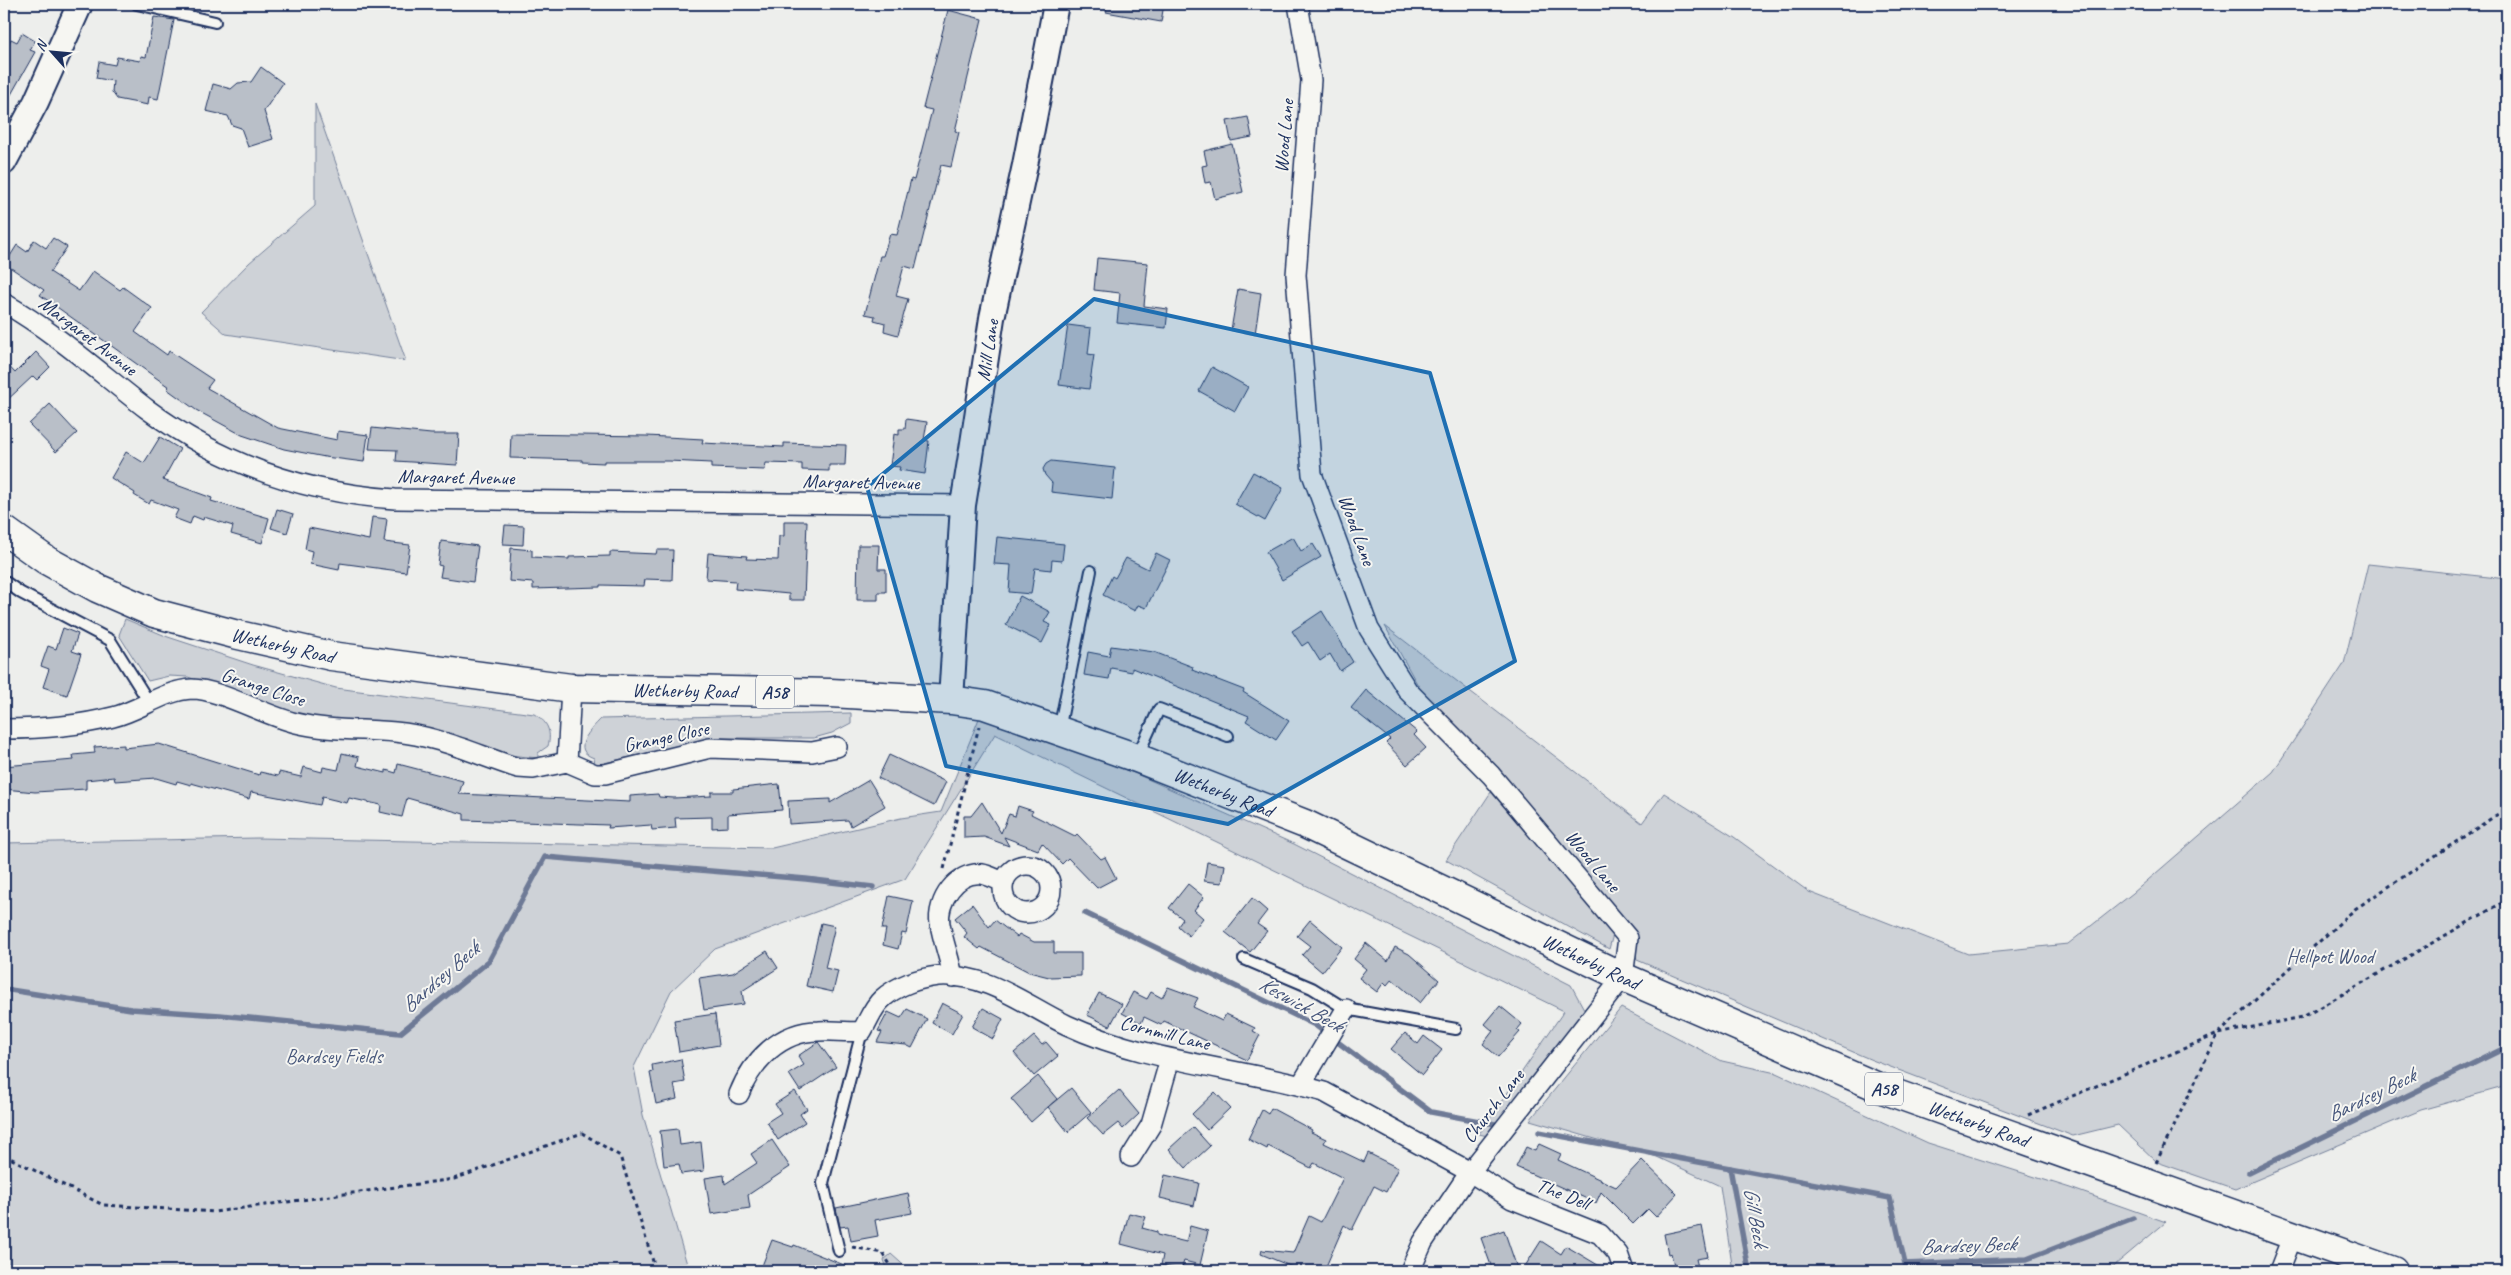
<svg xmlns="http://www.w3.org/2000/svg" width="2511" height="1275" font-family="Caveat,sans-serif">
<rect width="100%" height="100%" fill="#edeeec"/>
<filter id="ink" filterUnits="userSpaceOnUse"><feTurbulence type="fractalNoise" baseFrequency=".02" numOctaves="2"/><feDisplacementMap in="SourceGraphic" scale="10" xChannelSelector="R" yChannelSelector="G"/><feConvolveMatrix kernelMatrix="1 2 1 2 8 2 1 2 1" color-interpolation-filters="sRGB"/></filter>
<g filter="url(#ink)">
<g fill="#ced2d7" stroke="#74809a">
<polygon points="315,104 406,361 226,334 201,312 249,263 315,206"/>
<polygon points="2368,564 2507,579 2507,1086 2421,1110 2235,1189 2157,1162 2118,1125 2073,1136 1872,1060 1637,960 1631,927 1420,689 1385,626 1642,823 1664,793 1734,837 1809,892 1968,954 2068,944 2133,893 2273,772 2344,664"/>
<path d="M125,619l43,18 85,28 83,23 198,26c13,7 18,17 14,32l-10,7v5l-29,-3 -54,-20 -35,-8 -114,-9 -118,-41 -19,-1 -21,5 -29,-46z"/>
<path d="M851,713v10l-19,10 -18,5h-99l-120,27 -1,-7c-24,-8 -3,-29 7,-39z"/>
<polygon points="980,716 1134,773 1294,844 1571,985 1584,1009 1492,1137 1479,1134 1564,1011 995,734 905,879 715,949 671,991 634,1067 643,1115 689,1271 4,1271 4,843 257,838 772,848 901,818 941,812"/>
<polygon points="1491,792 1614,931 1609,949 1446,860"/>
<polygon points="1621,1008 1722,1061 1776,1073 1928,1143 2070,1188 2166,1222 2108,1271 1733,1271 1720,1186 1657,1157 1530,1120"/>
<polygon points="891,1254 910,1271 888,1271 884,1260"/>
</g>
<g fill="none" stroke-linecap="round" stroke-linejoin="round">
<g stroke="#6e7a96" stroke-width="5.5">
<polyline points="1085,913 1315,1025 1431,1112 1495,1124"/>
<polyline points="4,989 131,1009 220,1015 400,1033 489,961 545,857 806,879 873,887"/>
<polyline points="1539,1132 1890,1198 1905,1264 2027,1259 2133,1218"/>
<polyline points="1730,1168 1749,1271"/>
<polyline points="2249,1173 2507,1047"/>
</g>
</g>
<g fill="#b9bfc8" stroke="#1b2f5e">
<polygon points="1107,4 1164,4 1161,22 1106,12"/>
<polygon points="948,10 982,19 955,131 959,132 951,167 941,165 915,269 904,266 896,296 908,299 898,335 884,331 885,323 874,320 875,316 865,314 880,256 883,256 890,234 897,235 911,179 914,180 932,110 923,108"/>
<polygon points="154,17 174,20 158,99 149,97 148,105 117,99 112,92 113,81 96,78 99,62 115,65 117,57 140,61 141,56 146,57"/>
<polygon points="22,33 35,41 30,50 35,52 4,107 4,52 11,39 17,42"/>
<polygon points="261,67 283,83 264,111 273,139 248,147 241,128 232,125 228,116 206,111 213,84 231,89 238,83 251,82"/>
<polygon points="1248,117 1252,137 1231,141 1227,121"/>
<polygon points="1232,144 1243,192 1215,199 1211,182 1205,183 1202,166 1207,165 1204,151"/>
<polygon points="53,238 67,247 50,272 79,291 93,271 120,290 123,287 152,308 135,332 167,355 169,351 213,380 207,388 278,428 337,440 338,431 368,435 364,462 325,457 284,449 242,435 196,410 167,389 169,387 40,295 44,290 5,264 17,245 27,252 34,240 46,248"/>
<polygon points="1097,258 1148,263 1144,306 1168,309 1166,328 1117,323 1120,293 1094,290"/>
<polygon points="1238,289 1261,293 1255,334 1231,330"/>
<polygon points="1068,325 1091,328 1088,354 1094,355 1089,389 1059,385"/>
<polygon points="36,352 50,367 37,380 33,376 4,403 4,361 15,373"/>
<polygon points="1212,367 1248,387 1235,411 1199,391"/>
<polygon points="50,404 77,433 56,452 29,424"/>
<polygon points="906,419 927,422 924,440 929,441 925,474 899,470 900,467 890,466 894,434 899,435 899,429 905,429"/>
<polygon points="372,428 431,434 459,434 457,465 396,461 397,450 369,449"/>
<polygon points="511,434 647,436 703,439 702,443 784,447 784,443 846,445 845,465 829,465 829,471 802,470 802,464 766,463 765,470 711,468 711,463 669,461 604,461 604,463 582,462 582,460 510,458"/>
<polygon points="160,437 180,449 163,480 212,498 211,501 269,518 262,543 231,534 233,526 204,517 203,520 193,516 190,524 174,518 178,510 151,500 149,504 134,495 135,493 111,478 126,452 144,463"/>
<polygon points="1051,461 1115,468 1112,499 1051,492 1052,483 1045,475 1043,469 1046,464"/>
<polygon points="1253,472 1283,488 1265,521 1235,504"/>
<polygon points="277,509 293,514 287,533 271,528"/>
<polygon points="372,517 387,519 384,542 410,545 406,572 340,563 339,570 310,564 312,551 305,549 309,528 369,540"/>
<polygon points="784,521 807,521 804,600 789,600 789,594 735,589 736,581 706,579 708,553 747,556 746,559 778,560 779,536 784,536"/>
<polygon points="505,525 524,526 523,545 503,544"/>
<polygon points="997,537 1064,544 1062,561 1052,560 1051,570 1035,568 1031,594 1009,592 1011,565 994,564"/>
<polygon points="1293,537 1301,551 1313,544 1321,557 1282,580 1266,552"/>
<polygon points="441,541 478,546 473,582 440,577 442,566 438,565"/>
<polygon points="858,545 879,545 878,569 886,569 886,592 878,592 878,600 857,600"/>
<polygon points="511,548 532,550 532,557 569,559 569,557 610,556 610,552 656,554 657,550 673,550 672,580 645,579 644,586 600,585 600,587 533,589 533,583 509,581"/>
<polygon points="1156,553 1170,560 1146,608 1138,605 1135,611 1103,595 1112,576 1115,578 1126,558 1148,569"/>
<polygon points="1020,596 1050,612 1044,622 1051,625 1042,643 1006,625"/>
<polygon points="1322,611 1353,662 1340,671 1330,654 1320,661 1308,642 1302,646 1292,631"/>
<polygon points="63,628 78,634 72,651 81,654 67,695 43,687 49,669 41,666 48,646 56,649"/>
<polygon points="1111,646 1154,652 1193,667 1192,670 1244,690 1243,692 1289,721 1276,740 1246,721 1249,716 1132,668 1132,672 1111,668 1109,679 1084,675 1088,652 1109,656"/>
<polygon points="1366,690 1417,732 1414,735 1426,748 1407,765 1386,743 1390,739 1351,708"/>
<polygon points="159,744 259,775 260,772 278,776 279,772 301,777 304,767 322,772 323,767 338,770 342,753 359,757 357,766 386,773 386,770 396,773 398,764 463,781 459,794 630,802 630,796 658,794 659,797 674,798 711,796 711,792 733,792 733,789 779,784 782,810 728,814 728,827 712,828 712,817 675,818 676,828 652,830 651,825 608,828 609,825 464,820 464,814 407,798 402,817 380,812 381,805 349,798 347,803 322,797 320,805 251,792 249,799 191,783 191,785 177,781 176,784 156,778 115,781 114,777 86,780 86,789 35,792 4,789 4,766 74,760 73,755 95,753 94,747 124,745 124,748"/>
<polygon points="889,755 946,782 934,806 878,778"/>
<polygon points="869,780 885,806 851,826 848,820 789,824 788,801 830,799 830,803"/>
<polygon points="982,802 1001,833 1009,814 1015,816 1018,806 1033,811 1031,814 1075,836 1077,834 1101,859 1105,857 1116,878 1097,888 1068,858 1062,864 1042,843 1038,850 1004,837 1009,846 984,837 964,838 964,816 971,816"/>
<polygon points="1207,862 1225,865 1222,883 1204,881"/>
<polygon points="1188,884 1204,897 1194,910 1203,918 1189,936 1178,926 1183,919 1169,908"/>
<polygon points="889,896 913,901 906,934 902,933 898,949 883,945 886,929 882,929"/>
<polygon points="1252,898 1267,911 1257,924 1267,931 1250,952 1225,932"/>
<polygon points="972,904 989,927 995,920 1017,937 1019,934 1034,942 1054,942 1054,953 1081,953 1081,976 1049,977 1029,972 981,947 979,949 964,937 967,933 955,918"/>
<polygon points="1310,920 1342,947 1322,972 1302,955 1310,946 1297,936"/>
<polygon points="821,923 835,926 825,968 838,971 833,992 806,986"/>
<polygon points="1366,943 1388,961 1395,947 1409,954 1439,980 1420,1003 1392,979 1387,985 1384,982 1377,992 1359,978 1366,969 1354,959"/>
<polygon points="767,951 778,968 742,991 744,1004 704,1010 699,978 733,973"/>
<polygon points="1168,987 1198,998 1193,1007 1222,1021 1226,1014 1255,1028 1253,1031 1260,1035 1247,1060 1164,1021 1161,1025 1144,1017 1141,1023 1122,1013 1133,992 1147,999 1151,992 1162,998"/>
<polygon points="1099,993 1122,1004 1110,1026 1087,1015"/>
<polygon points="942,1003 963,1014 952,1034 932,1023"/>
<polygon points="1500,1006 1522,1024 1517,1030 1520,1032 1498,1057 1483,1044 1493,1031 1485,1024"/>
<polygon points="983,1008 1003,1019 993,1039 972,1027"/>
<polygon points="907,1009 927,1019 912,1048 906,1045 877,1042 882,1032 878,1031 888,1012 901,1018"/>
<polygon points="715,1014 719,1045 679,1052 674,1020"/>
<polygon points="1405,1033 1418,1044 1424,1036 1442,1050 1422,1075 1391,1049"/>
<polygon points="1034,1036 1042,1045 1046,1042 1058,1056 1034,1076 1014,1053"/>
<polygon points="818,1042 836,1067 800,1091 789,1074 804,1065 798,1056"/>
<polygon points="681,1059 685,1082 674,1084 677,1099 656,1104 650,1073 653,1072 652,1065"/>
<polygon points="1038,1076 1057,1099 1031,1122 1011,1099"/>
<polygon points="1071,1088 1091,1112 1068,1132 1048,1107"/>
<polygon points="1119,1090 1139,1114 1123,1129 1118,1123 1103,1135 1087,1118"/>
<polygon points="795,1091 807,1109 800,1114 805,1122 778,1140 767,1122 781,1113 775,1104"/>
<polygon points="1215,1092 1230,1108 1207,1130 1192,1114"/>
<polygon points="1271,1108 1312,1130 1311,1132 1326,1139 1324,1143 1364,1162 1368,1153 1398,1168 1386,1192 1374,1186 1352,1230 1344,1225 1324,1271 1302,1271 1261,1254 1262,1250 1293,1253 1309,1216 1321,1222 1343,1178 1314,1163 1311,1168 1268,1146 1267,1149 1248,1139 1262,1110 1268,1114"/>
<polygon points="1193,1127 1210,1146 1186,1168 1169,1149"/>
<polygon points="678,1129 680,1145 701,1142 704,1171 681,1174 679,1164 664,1166 660,1131"/>
<polygon points="772,1140 790,1167 748,1195 750,1208 711,1214 705,1178 724,1175 725,1184 757,1163 751,1154"/>
<polygon points="1539,1144 1561,1154 1558,1160 1616,1187 1642,1160 1677,1194 1656,1217 1648,1209 1633,1224 1601,1192 1596,1203 1516,1167 1526,1147 1535,1151"/>
<polygon points="1165,1175 1199,1183 1194,1206 1160,1198"/>
<polygon points="908,1193 912,1213 875,1220 878,1236 851,1241 848,1226 840,1227 836,1208"/>
<polygon points="1129,1213 1146,1217 1142,1228 1157,1232 1157,1235 1186,1242 1190,1226 1208,1231 1200,1265 1184,1261 1181,1270 1161,1265 1163,1255 1121,1244"/>
<polygon points="1702,1226 1708,1257 1696,1259 1699,1271 1675,1271 1671,1253 1668,1254 1664,1234"/>
<polygon points="1504,1230 1518,1271 1493,1271 1481,1238"/>
<polygon points="772,1240 793,1247 794,1245 859,1271 760,1271"/>
<polygon points="1541,1241 1561,1254 1566,1246 1608,1271 1522,1271"/>
</g>
<g fill="none" stroke-linecap="round" stroke-linejoin="round">
<defs>
<g id="service">
<polyline points="137,4 215,22"/>
<polyline points="4,581 21,593 110,640 150,704"/>
<polyline points="1059,730 1091,571"/>
<polyline points="1137,757 1159,709 1228,736"/>
<polyline points="1244,959 1312,988 1346,1009 1456,1029"/>
<polyline points="839,1251 823,1183 862,1031"/>
</g>
<g id="minor">
<polyline points="1298,4 1311,80 1296,275 1312,474 1369,629 1408,691 1491,775 1628,938 1623,977 1470,1172 1423,1242 1410,1271"/>
<path d="M4,303c51,29 96,70 143,106 74,55 157,84 248,90l568,6"/>
<path d="M4,729c36,0 74,-3 109,-12 26,-6 52,-27 79,-28 27,0 74,27 104,34 33,8 66,6 99,9 44,4 82,23 123,36l15,1 34,-7 28,12h10l105,-26 102,4 25,-5"/>
<polyline points="567,762 571,688"/>
<circle cx="1027" cy="889" r="24"/>
<path d="M953,977c-3,-18 -10,-35 -13,-53 -4,-23 17,-53 42,-50 7,1 15,6 22,8"/>
<polyline points="1301,1085 1346,1009"/>
<path d="M739,1094c13,-33 41,-63 80,-63 15,-1 28,2 43,0 6,-10 11,-24 20,-32 14,-13 37,-21 56,-23 50,-3 87,29 129,49 82,38 171,42 257,67l146,80 42,27 88,35 18,20 6,17"/>
<polyline points="1131,1157 1151,1125 1170,1059"/>
<polyline points="2279,1271 2293,1235"/>
</g>
<g id="tertiary">
<polyline points="4,162 36,102 80,4"/>
<path id="s1" d="M951,700l12,-195 10,-62 19,-125 33,-153 31,-161"/>
</g>
<g id="primary">
<path id="s2" d="M4,530l42,30 51,28 57,25 80,21 97,22 240,32 260,5 120,7 34,5 152,53 168,66 318,153 262,113 508,181"/>
</g>
</defs>
<use href="#service" stroke="#1b2f5e" stroke-width="14"/>
<use href="#minor" stroke="#1b2f5e" stroke-width="22"/>
<use href="#tertiary" stroke="#1b2f5e" stroke-width="28"/>
<use href="#primary" stroke="#1b2f5e" stroke-width="31"/>
<g stroke="#1b2f5e" stroke-width="3" stroke-dasharray="4 4" stroke-linecap="butt">
<polyline points="944,869 979,726"/>
<polyline points="2028,1115 2218,1034 2303,1017 2507,900"/>
<polyline points="4,1155 103,1205 214,1212 454,1179 582,1133 620,1156 656,1271"/>
<polyline points="2156,1163 2218,1034 2355,909 2507,808"/>
<polyline points="852,1247 883,1253 894,1271"/>
</g>
<use href="#service" stroke="#f6f6f2" stroke-width="10"/>
<use href="#minor" stroke="#f6f6f2" stroke-width="19"/>
<use href="#tertiary" stroke="#f6f6f2" stroke-width="24"/>
<use href="#primary" stroke="#f6f6f2" stroke-width="28"/>
</g>
</g>
<path fill="#1f6fb2" fill-opacity="0.2" stroke="#1f6fb2" stroke-width="4" stroke-linejoin="round" d="M1094,299l336,74 85,288 -287,163 -282,-58 -79,-279z"/>
<g text-anchor="middle" dominant-baseline="central" stroke-width="4" stroke-linejoin="round" paint-order="stroke">
<g fill="#f6f6f2" stroke="#5d6b8a" stroke-width="1">
<rect x="756" y="675.5" width="38" height="33" rx="4"/>
<rect x="1865" y="1072.5" width="38" height="33" rx="4"/>
</g>
<g font-size="19" font-weight="bold" fill="#1b2f5e">
<text x="775" y="692">A58</text>
<text x="1884" y="1089">A58</text>
</g>
<g font-size="20" fill="#1b2f5e" stroke="#f6f6f2">
<text transform="translate(1284 136) rotate(-85)">Wood Lane</text>
<text transform="translate(88 336) rotate(37)">Margaret Avenue</text>
<text stroke="none"><textPath href="#s1" startOffset="352">Mill Lane</textPath></text>
<text transform="translate(456 477) rotate(1)">Margaret Avenue</text>
<text transform="translate(861 482) rotate(1)">Margaret Avenue</text>
<text transform="translate(1357 530) rotate(70)">Wood Lane</text>
<text stroke="none"><textPath href="#s2" startOffset="305">Wetherby Road</textPath></text>
<text transform="translate(263 687) rotate(18)">Grange Close</text>
<text stroke="none"><textPath href="#s2" startOffset="710">Wetherby Road</textPath></text>
<text transform="translate(666 737) rotate(-12)">Grange Close</text>
<text stroke="none"><textPath href="#s2" startOffset="1265">Wetherby Road</textPath></text>
<text transform="translate(1593 861) rotate(50)">Wood Lane</text>
<text stroke="none"><textPath href="#s2" startOffset="1670">Wetherby Road</textPath></text>
<text transform="translate(1165 1033) rotate(14)">Cornmill Lane</text>
<text transform="translate(1493 1106) rotate(-52)">Church Lane</text>
<text stroke="none"><textPath href="#s2" startOffset="2090">Wetherby Road</textPath></text>
<text transform="translate(1563 1194) rotate(21)">The Dell</text>
</g>
<g font-size="20" fill="#48587c" stroke="#f6f6f2">
<text x="2330" y="956">Hellpot Wood</text>
<text x="334" y="1056">Bardsey Fields</text>
</g>
<g font-size="21" font-style="italic" fill="#44547a" stroke="#f6f6f2">
<text transform="translate(440 977) rotate(-41)">Bardsey Beck</text>
<text transform="translate(1301 1004) rotate(29)">Keswick Beck</text>
<text transform="translate(2371 1095) rotate(-26)">Bardsey Beck</text>
<text transform="translate(1756 1217) rotate(80)">Gill Beck</text>
<text transform="translate(1968 1245) rotate(-2)">Bardsey Beck</text>
</g>
</g>
<rect width="2511" height="1275" fill="none" stroke="#f6f6f2" stroke-width="20"/>
<rect x="10" y="10" width="2491" height="1255" fill="none" stroke="#1b2f5e" stroke-width="2" filter="url(#ink)"/>
<g transform="translate(52 52) rotate(297)" stroke="#f6f6f2" stroke-width="4" paint-order="stroke">
<path d="M0-4L9 19L0 12L-9 19Z" fill="#1b2f5e"/>
<text y="-8" font-size="14" font-weight="bold" text-anchor="middle" fill="#1b2f5e">N</text>
</g>
</svg>
